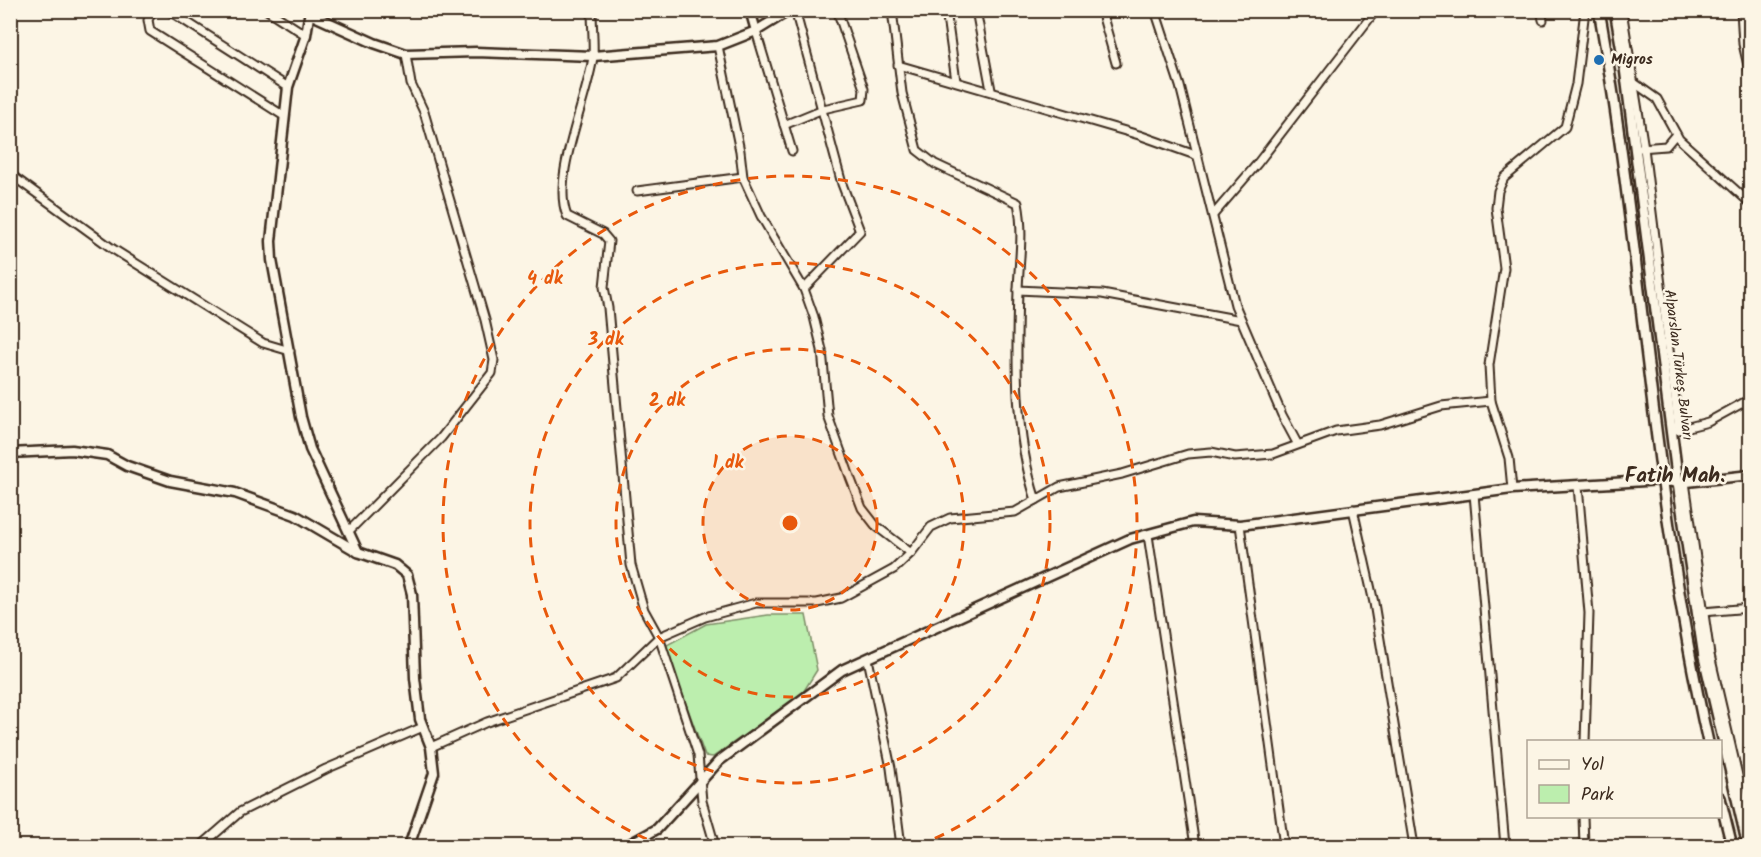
<svg xmlns="http://www.w3.org/2000/svg" width="1761" height="857" font-family="Kalam,sans-serif">
<rect width="100%" height="100%" fill="#fcf5e5"/>
<filter id="ink" filterUnits="userSpaceOnUse"><feTurbulence type="fractalNoise" baseFrequency=".0167" numOctaves="2"/><feDisplacementMap in="SourceGraphic" scale="12" xChannelSelector="R" yChannelSelector="G"/><feConvolveMatrix kernelMatrix="1 2 1 2 8 2 1 2 1" color-interpolation-filters="sRGB"/></filter>
<g filter="url(#ink)">
<polygon fill="#bceeae" stroke="#7c8c66" stroke-width="1.5" points="768,615 806,615 817,670 802,694 713,757 705,756 665,646 706,624"/>
<g fill="none" stroke-linecap="round" stroke-linejoin="round">
<defs>
<g id="minor">
<polyline points="153,10 148,20 150,31 284,116"/>
<polyline points="168,10 288,87"/>
<polyline points="267,10 306,35"/>
<path d="M592,10c0,16 2,32 1,47 -6,44 -42,120 -26,159l36,18 6,7 -5,46 4,21 23,257 13,45 15,27 39,118 4,46 13,45"/>
<polyline points="795,10 842,184 860,231 804,289"/>
<path d="M892,10l10,83 15,57 18,14 83,39c6,29 1,57 0,87 -2,69 -4,144 18,210"/>
<polyline points="946,10 956,81"/>
<polyline points="976,10 991,90"/>
<polyline points="1101,10 1116,63"/>
<polyline points="1155,10 1180,86 1235,305 1282,415 1297,443"/>
<polyline points="1541,10 1543,20"/>
<polyline points="1622,10 1644,148 1679,430"/>
<polyline points="1741,10 1743,44 1750,74"/>
<polyline points="756,31 792,151"/>
<polyline points="718,46 740,151 743,177 761,216 804,289 814,317 822,350 828,416 850,477 862,508 876,526 911,553"/>
<polyline points="898,65 1139,135 1198,156"/>
<polyline points="1633,82 1657,99 1679,139 1750,203"/>
<polyline points="784,125 823,109 863,100 864,89 837,10"/>
<polyline points="1640,148 1666,146 1676,134"/>
<polyline points="10,174 113,249 263,343 290,351"/>
<polyline points="637,191 743,177"/>
<polyline points="1214,214 1257,164 1376,10"/>
<polyline points="1018,290 1102,294 1241,320"/>
<polyline points="1677,430 1708,422 1750,399"/>
<polyline points="1685,482 1710,655 1750,827"/>
<polyline points="1578,486 1589,613 1585,742"/>
<polyline points="1512,489 1509,458 1491,401 1489,365 1504,268 1496,208 1498,191 1504,178 1565,127 1576,84 1585,10"/>
<polyline points="1474,494 1505,846"/>
<polyline points="1353,509 1374,603 1414,846"/>
<polyline points="1240,525 1284,846"/>
<polyline points="350,530 441,438 492,373 494,360 485,320 424,112 411,84 406,54"/>
<polyline points="1148,535 1195,846"/>
<polyline points="1703,612 1750,608"/>
<polyline points="868,659 891,768 901,846"/>
<polyline points="431,747 487,722 616,678 659,637 705,617 756,603 817,603 841,598 894,569 911,553 931,527 950,518 1015,512 1059,487 1122,474 1188,454 1211,452 1235,457 1273,454 1336,431 1380,425 1441,406 1491,401"/>
<polyline points="1740,783 1750,776"/>
<polyline points="1583,816 1584,846"/>
<polyline points="201,846 240,812 326,769 423,727"/>
</g>
<g id="tertiary">
<polyline points="310,10 306,35 288,87 271,241 272,260 301,417 310,449 358,552"/>
<polyline points="750,10 756,31"/>
<polyline points="310,14 374,43 406,54 476,52 593,56 718,46 756,31 790,10"/>
<polyline points="10,453 72,450 107,455 127,466 170,481 235,493 295,515 358,552 395,565 407,575 412,594 415,678 420,719 431,747 434,773 409,846"/>
<polyline points="626,846 657,829 719,761 842,670 1130,539 1193,522 1240,525 1512,489 1662,480 1678,483 1750,475"/>
</g>
<g id="secondary">
<path d="M1599,10c44,243 54,491 109,732"/>
<polyline points="1615,10 1625,68 1678,483 1704,657 1748,846"/>
<polyline points="1720,798 1732,846"/>
</g>
</defs>
<use href="#minor" stroke="#3b2a1e" stroke-width="11"/>
<use href="#tertiary" stroke="#3b2a1e" stroke-width="13"/>
<use href="#secondary" stroke="#3b2a1e" stroke-width="14"/>
<use href="#minor" stroke="#fcf5e5" stroke-width="7"/>
<use href="#tertiary" stroke="#fcf5e5" stroke-width="8"/>
<use href="#secondary" stroke="#fcf5e5" stroke-width="9"/>
</g>
</g>
<circle cx="790" cy="523" r="87" fill="#e8590c" fill-opacity=".12"/>
<g fill="none" stroke="#e8590c" stroke-width="3" stroke-dasharray="10 8">
<circle cx="790" cy="523" r="87"/>
<circle cx="790" cy="523" r="174"/>
<circle cx="790" cy="523" r="260"/>
<path d="M663 846A347 347 0 1 1 917 846"/>
</g>
<circle fill="#1f6fb2" stroke="#fcf5e5" stroke-width="2" cx="1599" cy="60" r="6"/>
<g text-anchor="middle" dominant-baseline="central" stroke-width="5" stroke-linejoin="round" paint-order="stroke">
<g font-size="15" font-weight="bold" fill="#3b2a1e" stroke="#fcf5e5" text-anchor="start">
<text x="1611" y="60">Migros</text>
</g>
<g font-size="15" fill="#3b2a1e" stroke="#fcf5e5">
<text transform="translate(1678 365) rotate(83)">Alparslan Türkeş Bulvarı</text>
</g>
<g font-size="21" font-weight="bold" fill="#3b2a1e" stroke="#fcf5e5">
<text x="1675" y="476">Fatih Mah.</text>
</g>
</g>
<circle cx="790" cy="523" r="9" fill="#e8590c" stroke="#fcf5e5" stroke-width="3"/>
<g font-size="18" text-anchor="middle" font-weight="bold" fill="#e8590c" stroke="#fcf5e5" stroke-width="5" stroke-linejoin="round" paint-order="stroke">
<text x="545" y="284">4 dk</text>
<text x="606" y="345">3 dk</text>
<text x="667" y="406">2 dk</text>
<text x="728" y="468">1 dk</text>
</g>
<rect width="1761" height="857" fill="none" stroke="#fcf5e5" stroke-width="36"/>
<rect x="18" y="18" width="1725" height="821" fill="none" stroke="#3b2a1e" stroke-width="2" filter="url(#ink)"/>
<rect x="1527" y="740" width="195" height="78" fill="#fcf5e5" stroke="#afa495" stroke-width="1.5"/>
<rect x="1539" y="760" width="30" height="9" fill="#fcf5e5" stroke="#afa495" stroke-width="1.5"/>
<text x="1581" y="770" font-size="18" fill="#3b2a1e">Yol</text>
<rect x="1539" y="785" width="30" height="18" fill="#bceeae" stroke="#afa495" stroke-width="1.5"/>
<text x="1581" y="800" font-size="18" fill="#3b2a1e">Park</text>
</svg>
